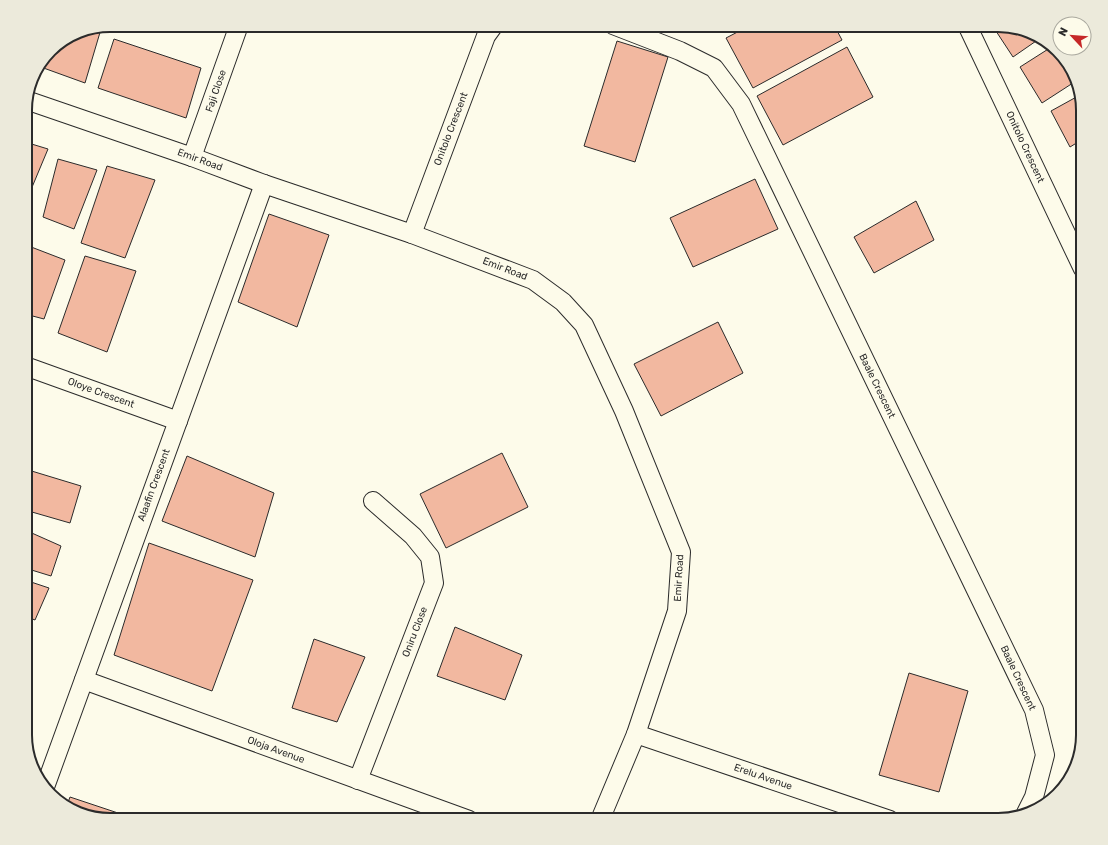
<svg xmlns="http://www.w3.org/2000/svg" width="1108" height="845" font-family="Rubik,sans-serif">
<rect width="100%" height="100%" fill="#fdfbea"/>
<g fill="#f2b8a0" stroke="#2b2b2b">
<polygon points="751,25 834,25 842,40 753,88 726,38"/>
<polygon points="992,25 998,25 1039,39 1013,57"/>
<polygon points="97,27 101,29 85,83 38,66 54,46 78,31"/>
<polygon points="114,39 201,68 186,118 98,88"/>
<polygon points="617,41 668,57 635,162 584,146"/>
<polygon points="1053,46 1074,72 1076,81 1042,103 1020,67"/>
<polygon points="847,47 873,97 783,145 757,96"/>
<polygon points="1080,95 1083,110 1083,139 1070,147 1051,111"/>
<polygon points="25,142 48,149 25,204"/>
<polygon points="1083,157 1083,175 1076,161"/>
<polygon points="58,159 97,170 74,229 43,217"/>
<polygon points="107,166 155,180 125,258 81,243"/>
<polygon points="755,179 778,229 693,267 670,218"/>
<polygon points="916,201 934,240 874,273 854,237"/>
<polygon points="269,214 329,235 297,327 238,302"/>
<polygon points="26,245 65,260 44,319 25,314"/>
<polygon points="85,256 136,271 107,352 58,333"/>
<polygon points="718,322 743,373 661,416 634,364"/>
<polygon points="502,453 528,507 446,548 420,494"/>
<polygon points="187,456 274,493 255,557 162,521"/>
<polygon points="25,469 81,486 70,523 25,510"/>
<polygon points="25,530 61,546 51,576 25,568"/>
<polygon points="149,543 253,580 212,691 114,655"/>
<polygon points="25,580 49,588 35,620 25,616"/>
<polygon points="455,627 522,655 505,700 437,676"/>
<polygon points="314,639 365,657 337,722 292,708"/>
<polygon points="909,673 968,691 939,792 879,775"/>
<polygon points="70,797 124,815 122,820 110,820 67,805"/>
</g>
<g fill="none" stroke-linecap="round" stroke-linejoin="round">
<defs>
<g id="minor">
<polyline points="613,25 680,51 714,68 741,104 1034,710 1045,755 1034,797 1026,813"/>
<polyline points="967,25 1083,269"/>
<polyline points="26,100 192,157 264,184 412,234 533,280 563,302 584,325 624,411 681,552 677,611 636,734 600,820"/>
<polyline points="192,157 239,25"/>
<polyline points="412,234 486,36 494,25"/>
<polyline points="25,366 178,421"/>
<polyline points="84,680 469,820"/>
<polyline points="636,734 890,820"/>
<polyline points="358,780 434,583 430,557 413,536 373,501"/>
<polyline points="45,787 264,184"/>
</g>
</defs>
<use href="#minor" stroke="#2b2b2b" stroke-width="20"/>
<use href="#minor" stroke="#fdfbea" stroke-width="18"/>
</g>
<g text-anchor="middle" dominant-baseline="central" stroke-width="3" stroke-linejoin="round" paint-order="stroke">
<g font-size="10" fill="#2b2b2b" stroke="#fdfbea">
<text transform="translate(216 91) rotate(-71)">Faji Close</text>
<text transform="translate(451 129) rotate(-69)">Onitolo Crescent</text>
<text transform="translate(1025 147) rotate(65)">Onitolo Crescent</text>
<text transform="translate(200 160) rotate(20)">Emir Road</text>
<text transform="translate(505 269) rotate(21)">Emir Road</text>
<text transform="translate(877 386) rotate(64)">Baale Crescent</text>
<text transform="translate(101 393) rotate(20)">Oloye Crescent</text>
<text transform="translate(154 485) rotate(-70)">Alaafin Crescent</text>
<text transform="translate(679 578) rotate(-87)">Emir Road</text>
<text transform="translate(415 632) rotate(-69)">Oniru Close</text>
<text transform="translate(1018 678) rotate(65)">Baale Crescent</text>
<text transform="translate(276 750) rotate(20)">Oloja Avenue</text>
<text transform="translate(763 777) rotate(19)">Erelu Avenue</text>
</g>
</g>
<path d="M0 0H1108V845H0ZM110 32H998A78 78 0 0 1 1076 110V735A78 78 0 0 1 998 813H110A78 78 0 0 1 32 735V110A78 78 0 0 1 110 32Z" fill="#eceadb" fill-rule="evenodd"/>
<path fill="none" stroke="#2b2b2b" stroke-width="2" d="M110 32H998A78 78 0 0 1 1076 110V735A78 78 0 0 1 998 813H110A78 78 0 0 1 32 735V110A78 78 0 0 1 110 32Z"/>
<g transform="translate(1072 36) rotate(296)"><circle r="19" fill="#fdfbea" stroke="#a9a89e"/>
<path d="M0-3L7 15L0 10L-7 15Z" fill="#c62828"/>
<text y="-6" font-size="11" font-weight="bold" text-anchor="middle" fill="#2b2b2b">N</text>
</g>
</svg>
